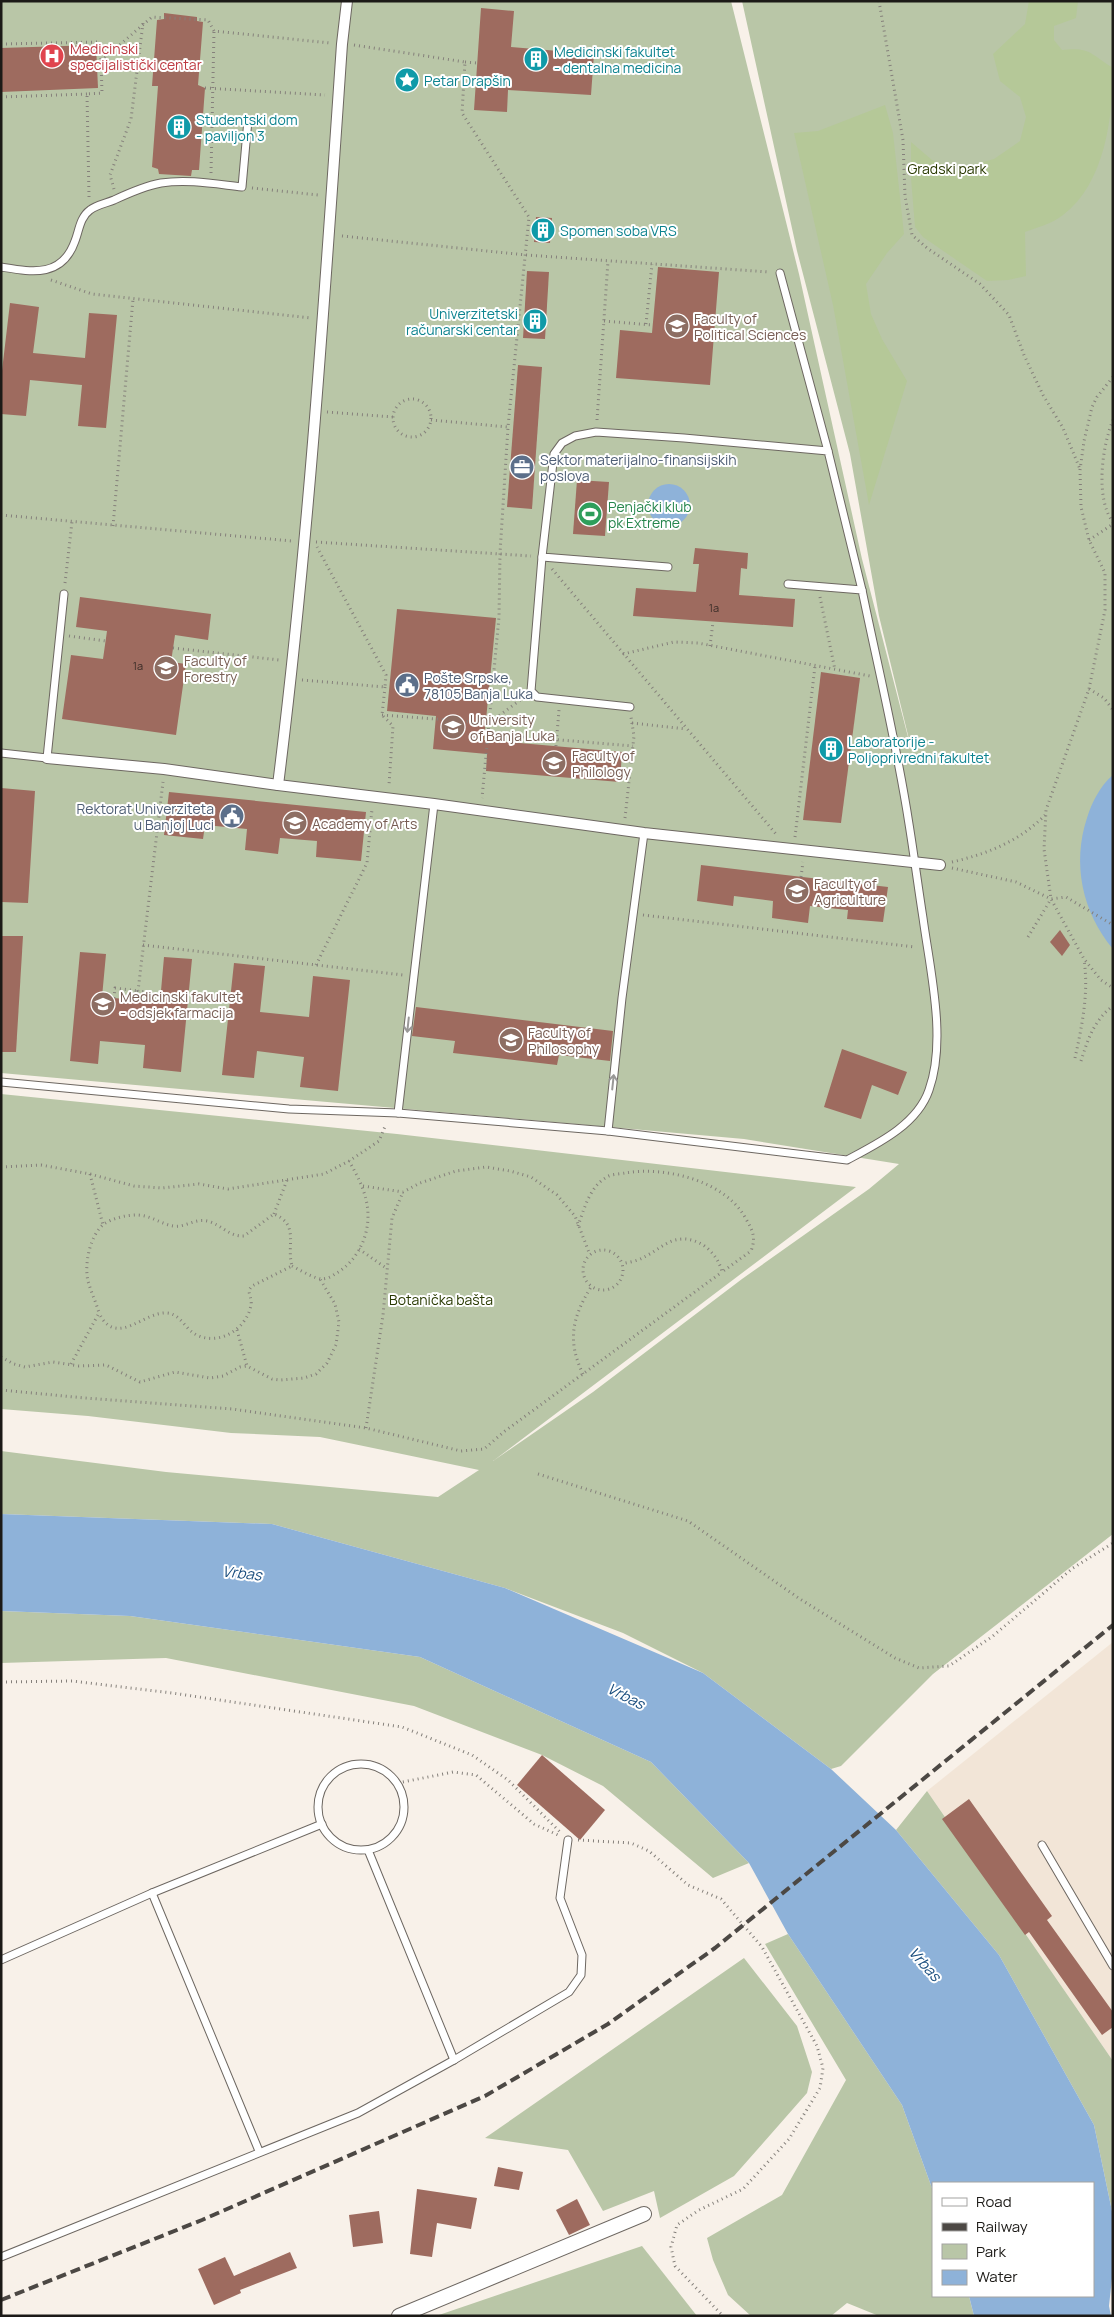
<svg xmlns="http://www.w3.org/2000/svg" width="1114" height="2317" font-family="Manrope,sans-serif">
<rect width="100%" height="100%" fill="#f8f1e9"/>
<polygon fill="#f2e5d7" points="1113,1642 1113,2061 927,1791"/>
<g fill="#b9c6a7">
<polygon points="1,1 731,1 799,274 862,559 915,764 879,616 850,454 797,251 742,1 1113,1 1113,1534 933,1674 841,1766 831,1769 703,1673 623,1633 505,1588 272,1524 1,1514 1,1451 166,1472 438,1497 479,1470 320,1437 231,1433 88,1416 1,1409 1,1094 397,1134 856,1187 493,1461 593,1392 742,1279 869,1189 899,1164 744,1139 1,1073"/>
<polygon points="1,1611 130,1616 420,1657 651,1762 749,1863 713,1878 603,1786 542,1755 414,1706 166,1658 1,1663"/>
<polygon points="927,1791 1113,2061 1113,2216 1094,2125 999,1955 896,1830"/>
<polygon points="788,1934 902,2105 933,2191 933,2296 969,2296 974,2316 879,2316 847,2303 831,2316 751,2316 728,2295 713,2260 707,2238 782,2195 846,2080 765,1944"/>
<polygon points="744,1958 797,2026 812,2072 807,2093 734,2176 660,2218 654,2191 603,2211 568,2150 485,2138"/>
<polygon points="642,2246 697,2316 436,2316"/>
</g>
<g fill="#b5c898">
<path d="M1029,1h49l-2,17 -22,8v14l8,10c29,-3 28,4 51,18 0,48 -8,116 -50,147 -11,9 -25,12 -38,17l1,44 -18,4 -21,1 -64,-44 -8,-10 -4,-49v-36l21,18 25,9 37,-10 26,-18 6,-24 -6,-20 -20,-16 -7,-27 32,-30z"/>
<polygon points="885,105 893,133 904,234 887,253 866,284 871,314 882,339 907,381 869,505 833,305 794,133 818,131"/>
</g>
<g fill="#8eb2d9">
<circle cx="669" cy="505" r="21"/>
<path d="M1113,775v174c-31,-37 -41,-86 -26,-131 5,-16 13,-32 26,-43z"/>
<polygon points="1,1514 272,1524 505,1588 703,1673 831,1769 896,1830 999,1955 1094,2125 1113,2216 1113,2269 1109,2306 1111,2316 974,2316 969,2296 1093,2296 1093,2183 933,2183 933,2191 902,2105 788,1934 749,1863 651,1762 420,1657 130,1616 1,1611"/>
</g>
<g fill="#9e6b5f">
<polygon points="481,8 514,11 511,47 594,54 591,95 508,90 507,112 474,110"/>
<polygon points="164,13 197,17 197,21 203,22 198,85 205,88 199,170 192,170 191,176 159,174 158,169 152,167 158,86 152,86 157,20 164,19"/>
<polygon points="96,45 98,88 1,92 1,48"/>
<polygon points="536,217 552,218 550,243 534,242"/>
<polygon points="658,267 719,272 710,385 616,378 620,330 652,333"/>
<polygon points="527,271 549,272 545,339 523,338"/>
<polygon points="10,303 39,307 33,353 85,358 89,313 117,315 106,428 78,426 82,385 30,380 26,416 1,414 1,379"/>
<polygon points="518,365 542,367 532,509 507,507"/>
<polygon points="577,480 609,482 605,536 573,534"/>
<polygon points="695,548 748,553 747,569 741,568 739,595 795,599 793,627 633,616 636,588 696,592 699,564 693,564"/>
<polygon points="80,597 211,614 208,640 175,635 171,662 186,664 176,735 62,719 71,655 103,659 107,631 76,627"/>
<polygon points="397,609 496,618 484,740 622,752 620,782 486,771 487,754 433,749 436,716 387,711"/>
<polygon points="821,672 860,678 841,823 803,820"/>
<polygon points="1,788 35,791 28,903 1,902"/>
<polygon points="169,792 366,812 361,861 316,857 317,841 280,838 278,854 245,850 247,829 205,825 203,839 164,835"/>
<polygon points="701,865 888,887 883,922 847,919 848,910 810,906 808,923 772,918 773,901 734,896 733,906 697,901"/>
<polygon points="1060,930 1070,945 1062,956 1050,942"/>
<polygon points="1,936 23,936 16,1052 1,1052"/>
<polygon points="80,952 106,954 102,997 160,1002 164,957 192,959 181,1072 143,1068 145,1045 100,1041 98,1064 70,1061"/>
<polygon points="234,963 265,966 260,1012 309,1017 313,976 350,980 338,1091 300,1087 304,1057 257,1051 254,1078 222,1075"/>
<polygon points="416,1007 613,1031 610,1061 559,1055 557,1065 453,1053 455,1041 412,1036"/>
<polygon points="842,1049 907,1072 898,1095 872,1085 861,1119 824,1107"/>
<polygon points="542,1755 605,1810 580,1840 517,1785"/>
<polygon points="969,1799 1052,1916 1047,1920 1113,2012 1113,2027 1102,2035 1029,1932 1025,1935 942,1819"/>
<polygon points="498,2167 523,2172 519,2190 494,2186"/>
<polygon points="417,2189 477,2198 471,2229 437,2223 432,2257 410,2254"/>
<polygon points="577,2199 590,2225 569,2235 556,2210"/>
<polygon points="379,2211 383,2243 353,2247 349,2215"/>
<polygon points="290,2252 297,2268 240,2290 241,2293 214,2305 198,2269 225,2257 234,2276"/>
</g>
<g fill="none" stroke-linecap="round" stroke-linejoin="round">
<defs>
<g id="service">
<path d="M1,267c31,5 61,11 74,-26 4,-10 5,-24 15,-31 6,-5 17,-7 24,-10 15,-7 31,-14 47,-17 27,-4 54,1 81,4l6,-67"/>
<polyline points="780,273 828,451"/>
<polyline points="542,557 531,691 537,697 630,707"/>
<polyline points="668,567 542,557 554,454 562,443 575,436 596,432 684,438 828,451 862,590"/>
<polyline points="1,753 47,758 64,594"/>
<path d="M1,1082l288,27 109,4 210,18 239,29c30,-16 70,-35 82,-70 18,-50 1,-120 -6,-172 -5,-32 -9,-63 -14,-94 -12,-79 -31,-156 -47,-234l-74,-6"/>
<polyline points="398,1113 434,804"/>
<polyline points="608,1131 622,998 644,833"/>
<circle cx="361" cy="1807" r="43"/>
<polyline points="1042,1845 1113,1966"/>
<polyline points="368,1850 454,2060"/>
<polyline points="152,1893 259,2151"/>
<polyline points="1,1960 152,1893 322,1824"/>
<polyline points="1,2257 358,2113 454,2060 569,1992 581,1975 582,1955 560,1898 568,1840"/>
</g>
<g id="pedestrian">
<path d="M347,1l-5,43c-17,247 -33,495 -64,741l156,19 210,29 296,32"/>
<polyline points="47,758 164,769 278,785"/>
</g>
<polyline id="minor" points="399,2316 644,2214"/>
</defs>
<use href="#service" stroke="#6d6761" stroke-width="9"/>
<use href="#pedestrian" stroke="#6d6761" stroke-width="12"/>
<use href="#minor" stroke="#6d6761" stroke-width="16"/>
<g stroke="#85807b" stroke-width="3" stroke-dasharray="1 4" stroke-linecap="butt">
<polyline points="879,1 903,140 905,196 912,235 927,248 980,284 1009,315 1024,355 1043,395 1063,428 1080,469"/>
<polyline points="1,44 100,42 101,60"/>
<polyline points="354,45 465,62 462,113 529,217 508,427 500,553 499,617 482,798"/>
<polyline points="465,62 477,63"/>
<polyline points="205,88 325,95"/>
<polyline points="1,97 87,94"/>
<polyline points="211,173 214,31"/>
<polyline points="252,188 318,195"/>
<polyline points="114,189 110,175 131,119 143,23"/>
<polyline points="89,197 87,94 102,93 101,61 152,17 208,20 214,31 330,43"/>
<polyline points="342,236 526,255 769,272"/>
<polyline points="51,280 92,294 311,318"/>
<polyline points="604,321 652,325"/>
<polyline points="646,324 652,264"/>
<polyline points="1113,377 1097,397 1092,407 1084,441 1080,470 1081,507 1089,540 1105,573 1105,610 1089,689 1046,810 1044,849 1051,899 1084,959 1101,980 1113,988"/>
<circle cx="412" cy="418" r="19"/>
<polyline points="327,412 393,417"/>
<polyline points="431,420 508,427"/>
<polyline points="597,420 608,261"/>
<path d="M1113,420c-11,26 -18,79 0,102"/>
<polyline points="1,515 292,541"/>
<polyline points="113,526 133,299"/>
<polyline points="1089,540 1113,524"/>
<polyline points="316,542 531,556"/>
<polyline points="552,569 776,834"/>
<polyline points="65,583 72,522"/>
<polyline points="820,597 835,670"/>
<polyline points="69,636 106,641"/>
<polyline points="710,646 713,622"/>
<polyline points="173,648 279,660"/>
<polyline points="623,654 674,642 698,643 870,676"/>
<polyline points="302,680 385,687 386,675 317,547"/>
<polyline points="385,687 382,715 393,726 389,785"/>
<polyline points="1089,689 1104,698 1113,710"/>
<polyline points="382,715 489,723 523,698"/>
<polyline points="632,723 686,729"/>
<polyline points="488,734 633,746"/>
<polyline points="556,746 559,710"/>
<polyline points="625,818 634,736 631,717"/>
<polyline points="795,837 815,666"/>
<path d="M952,862c35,-8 68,-21 93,-47"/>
<polyline points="952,868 1016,882 1051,899 1066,897 1113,925"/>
<polyline points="801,877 803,862"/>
<polyline points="643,915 915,947"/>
<polyline points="1028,937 1051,899"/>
<polyline points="143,945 403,975"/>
<polyline points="316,965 367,863 372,809"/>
<polyline points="114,998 115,988 138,991"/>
<polyline points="147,1001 149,992 138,991 163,782"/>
<path d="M1075,1058c7,-32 14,-66 9,-98"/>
<path d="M1081,1061c7,-22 13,-41 32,-55"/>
<polyline points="1,1167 41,1165 90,1174 134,1186 162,1188 199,1184 228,1189 324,1174 349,1161 379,1141 386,1124"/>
<polyline points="90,1174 103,1225"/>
<polyline points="363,1186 403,1192 420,1183 456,1171 486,1167 510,1171 531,1177 557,1195 575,1216 590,1255"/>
<polyline points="274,1214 287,1180"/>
<path d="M578,1226c6,-17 12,-40 29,-49 4,-3 13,-3 18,-4 41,-7 101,8 121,46 7,12 10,19 5,32l-29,21c-5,-22 -28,-39 -50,-31 -10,4 -19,12 -28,16 -6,4 -15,5 -22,7"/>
<polyline points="359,1249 386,1268"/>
<circle cx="603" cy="1270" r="20"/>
<path d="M292,1266c8,4 19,11 29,13 5,0 10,-2 14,-5 20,-11 33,-34 33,-58 0,-20 -9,-38 -19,-55"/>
<polyline points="237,1330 247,1366 272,1379 280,1380 304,1378 316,1374 327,1363 336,1345 339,1322 335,1304 320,1279"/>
<polyline points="1,1357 14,1364 25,1367 53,1362 79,1366 106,1365 140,1382 175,1372 210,1378 223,1376 240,1367 247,1366"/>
<path d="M71,1364l28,-51c-3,-11 -8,-21 -11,-32 -4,-17 2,-46 16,-57 9,-6 22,-9 33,-9 13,0 24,9 36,11 12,2 22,-8 34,-5 14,3 22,16 37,15l30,-22c26,11 12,31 18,52l-40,20 -3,4c0,5 3,10 2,15 -4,23 -30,40 -52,31 -14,-5 -18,-23 -33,-23 -23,-1 -50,35 -67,0"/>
<path d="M583,1374c-16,-33 -11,-56 8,-87"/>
<polyline points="1,1390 85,1398 232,1409 366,1428 461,1451 484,1449 505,1431 722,1272"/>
<polyline points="366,1428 383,1315 392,1218 403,1192"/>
<polyline points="538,1474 688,1521 800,1599 895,1658 919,1668 949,1666 993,1636 1073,1568 1113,1543"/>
<polyline points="1,1682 72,1681 172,1693 402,1727 472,1755 508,1780 560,1832"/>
<polyline points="398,1783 453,1772 476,1775 534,1824 558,1835"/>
<polyline points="578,1840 631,1843 649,1851 688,1885 721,1899 762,1947 817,2046 823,2068 820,2088 789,2139 743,2189 699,2210 677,2225 671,2247 675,2266 723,2316"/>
</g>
<use href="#service" stroke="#fff" stroke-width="7"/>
<use href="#pedestrian" stroke="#fff" stroke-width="10"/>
<use href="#minor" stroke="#fff" stroke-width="14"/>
<polyline stroke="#4c4844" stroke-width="4" stroke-dasharray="10 5" stroke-linecap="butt" points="1,2300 202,2220 485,2096 608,2024 715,1948 1113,1625"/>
</g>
<defs><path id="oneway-shaft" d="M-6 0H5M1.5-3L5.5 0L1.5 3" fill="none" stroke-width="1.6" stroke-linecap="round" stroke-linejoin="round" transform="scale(1.25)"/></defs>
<g stroke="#999897">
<use href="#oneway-shaft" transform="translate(408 1025) rotate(96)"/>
<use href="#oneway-shaft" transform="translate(613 1082) rotate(-84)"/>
</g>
<defs>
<symbol id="hospital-disc" viewBox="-11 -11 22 22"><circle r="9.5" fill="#e0444e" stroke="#fff"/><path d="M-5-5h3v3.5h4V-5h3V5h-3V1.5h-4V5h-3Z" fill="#fff"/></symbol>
<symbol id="building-disc" viewBox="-11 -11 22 22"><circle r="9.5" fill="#0f9aa8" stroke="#fff"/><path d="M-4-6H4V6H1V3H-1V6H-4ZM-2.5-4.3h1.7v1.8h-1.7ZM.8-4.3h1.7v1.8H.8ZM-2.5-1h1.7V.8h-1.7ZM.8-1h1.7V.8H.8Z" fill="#fff"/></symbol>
<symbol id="sight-disc" viewBox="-11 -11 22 22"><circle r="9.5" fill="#0f9aa8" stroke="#fff"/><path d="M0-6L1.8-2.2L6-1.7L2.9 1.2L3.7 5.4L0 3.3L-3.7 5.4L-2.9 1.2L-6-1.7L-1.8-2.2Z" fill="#fff"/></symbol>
<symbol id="university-disc" viewBox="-11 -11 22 22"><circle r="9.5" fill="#8d6e63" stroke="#fff"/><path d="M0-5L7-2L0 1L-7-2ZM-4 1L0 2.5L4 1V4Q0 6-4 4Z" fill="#fff"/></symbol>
<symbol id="office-disc" viewBox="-11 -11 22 22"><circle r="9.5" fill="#5c6f8a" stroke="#fff"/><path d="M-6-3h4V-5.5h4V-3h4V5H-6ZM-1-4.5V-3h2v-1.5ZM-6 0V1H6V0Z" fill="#fff"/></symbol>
<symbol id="stadium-disc" viewBox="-11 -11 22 22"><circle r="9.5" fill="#2e9e5b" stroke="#fff"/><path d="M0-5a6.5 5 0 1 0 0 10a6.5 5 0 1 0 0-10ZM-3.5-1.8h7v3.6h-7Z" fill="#fff"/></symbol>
<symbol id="civic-disc" viewBox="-11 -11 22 22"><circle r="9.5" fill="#5c6f8a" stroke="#fff"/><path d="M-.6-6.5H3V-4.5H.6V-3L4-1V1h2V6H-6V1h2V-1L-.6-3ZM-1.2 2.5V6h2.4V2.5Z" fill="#fff"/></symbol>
</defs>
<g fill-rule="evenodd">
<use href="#hospital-disc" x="38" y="42" width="28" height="28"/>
<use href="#building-disc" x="522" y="45" width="28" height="28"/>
<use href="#sight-disc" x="393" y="66" width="28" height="28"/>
<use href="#building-disc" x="165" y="113" width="28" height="28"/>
<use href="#building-disc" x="529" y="216" width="28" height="28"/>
<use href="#building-disc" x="521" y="307" width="28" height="28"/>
<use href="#university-disc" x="663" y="312" width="28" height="28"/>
<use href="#office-disc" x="508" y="453" width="28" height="28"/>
<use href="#stadium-disc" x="576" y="500" width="28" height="28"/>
<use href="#university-disc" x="152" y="654" width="28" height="28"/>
<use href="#civic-disc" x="393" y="671" width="28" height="28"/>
<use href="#university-disc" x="439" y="713" width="28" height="28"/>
<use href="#building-disc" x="817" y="735" width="28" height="28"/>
<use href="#university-disc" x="540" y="749" width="28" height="28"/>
<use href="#civic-disc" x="218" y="802" width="28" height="28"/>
<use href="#university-disc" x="281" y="809" width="28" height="28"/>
<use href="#university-disc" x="783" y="877" width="28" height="28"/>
<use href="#university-disc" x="89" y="990" width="28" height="28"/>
<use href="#university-disc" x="497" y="1026" width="28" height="28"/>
</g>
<g text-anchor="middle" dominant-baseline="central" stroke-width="4" stroke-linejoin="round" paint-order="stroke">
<g font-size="11" fill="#3c2e29">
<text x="714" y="607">1а</text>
<text x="138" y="665">1a</text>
</g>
<g font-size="14" fill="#be3a42" stroke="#fff" text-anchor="start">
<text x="70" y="48">Medicinski<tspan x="70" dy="16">specijalistički centar</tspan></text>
</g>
<g font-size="14" fill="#0d838f" stroke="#fff" text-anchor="start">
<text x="554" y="51">Medicinski fakultet<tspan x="554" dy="16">- dentalna medicina</tspan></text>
<text x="424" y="80">Petar Drapšin</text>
<text x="196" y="119">Studentski dom<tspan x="196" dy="16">- paviljon 3</tspan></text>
<text x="560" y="230">Spomen soba VRS</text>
<text x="518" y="313" text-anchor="end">Univerzitetski<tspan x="518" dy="16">računarski centar</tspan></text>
<text x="848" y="741">Laboratorije -<tspan x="848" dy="16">Poljoprivredni fakultet</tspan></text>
</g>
<g font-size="14" fill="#2a3a02" stroke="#fff">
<text x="947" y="168">Gradski park</text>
<text x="441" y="1299">Botanička bašta</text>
</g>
<g font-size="14" fill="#785e54" stroke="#fff" text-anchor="start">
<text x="694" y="318">Faculty of<tspan x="694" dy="16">Political Sciences</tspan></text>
<text x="184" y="660">Faculty of<tspan x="184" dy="16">Forestry</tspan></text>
<text x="470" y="719">University<tspan x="470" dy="16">of Banja Luka</tspan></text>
<text x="572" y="755">Faculty of<tspan x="572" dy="16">Philology</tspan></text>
<text x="312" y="823">Academy of Arts</text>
<text x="814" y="883">Faculty of<tspan x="814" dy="16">Agriculture</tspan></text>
<text x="120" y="996">Medicinski fakultet<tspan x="120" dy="16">- odsjek farmacija</tspan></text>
<text x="528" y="1032">Faculty of<tspan x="528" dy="16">Philosophy</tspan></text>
</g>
<g font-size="14" fill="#4e5e75" stroke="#fff" text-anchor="start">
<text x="540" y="459">Sektor materijalno-finansijskih<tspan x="540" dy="16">poslova</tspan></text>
<text x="424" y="677">Pošte Srpske,<tspan x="424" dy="16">78105 Banja Luka</tspan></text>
<text x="214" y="808" text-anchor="end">Rektorat Univerziteta<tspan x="214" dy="16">u Banjoj Luci</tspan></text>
</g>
<g font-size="14" fill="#27864d" stroke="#fff" text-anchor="start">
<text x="608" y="506">Penjački klub<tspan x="608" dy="16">pk Extreme</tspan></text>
</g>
<g font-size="15" font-style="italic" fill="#194d7e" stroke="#fff">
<text transform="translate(242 1573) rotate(6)">Vrbas</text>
<text transform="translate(626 1696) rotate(27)">Vrbas</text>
<text transform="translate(925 1964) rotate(48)">Vrbas</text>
</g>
</g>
<rect width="1114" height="2317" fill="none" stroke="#1c1a17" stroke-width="5"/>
<rect x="932" y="2182" width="162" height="115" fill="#ffffff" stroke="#a4a3a2"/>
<rect x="942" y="2198" width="25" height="8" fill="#ffffff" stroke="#a4a3a2"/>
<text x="976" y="2207" font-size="15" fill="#1c1a17">Road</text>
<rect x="942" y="2223" width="25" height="8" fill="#4c4844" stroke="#a4a3a2"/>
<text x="976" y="2232" font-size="15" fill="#1c1a17">Railway</text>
<rect x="942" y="2244" width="25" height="15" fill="#b9c6a7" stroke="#a4a3a2"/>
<text x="976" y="2257" font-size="15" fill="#1c1a17">Park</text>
<rect x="942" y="2270" width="25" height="15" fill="#8eb2d9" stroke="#a4a3a2"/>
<text x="976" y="2282" font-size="15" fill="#1c1a17">Water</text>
</svg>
